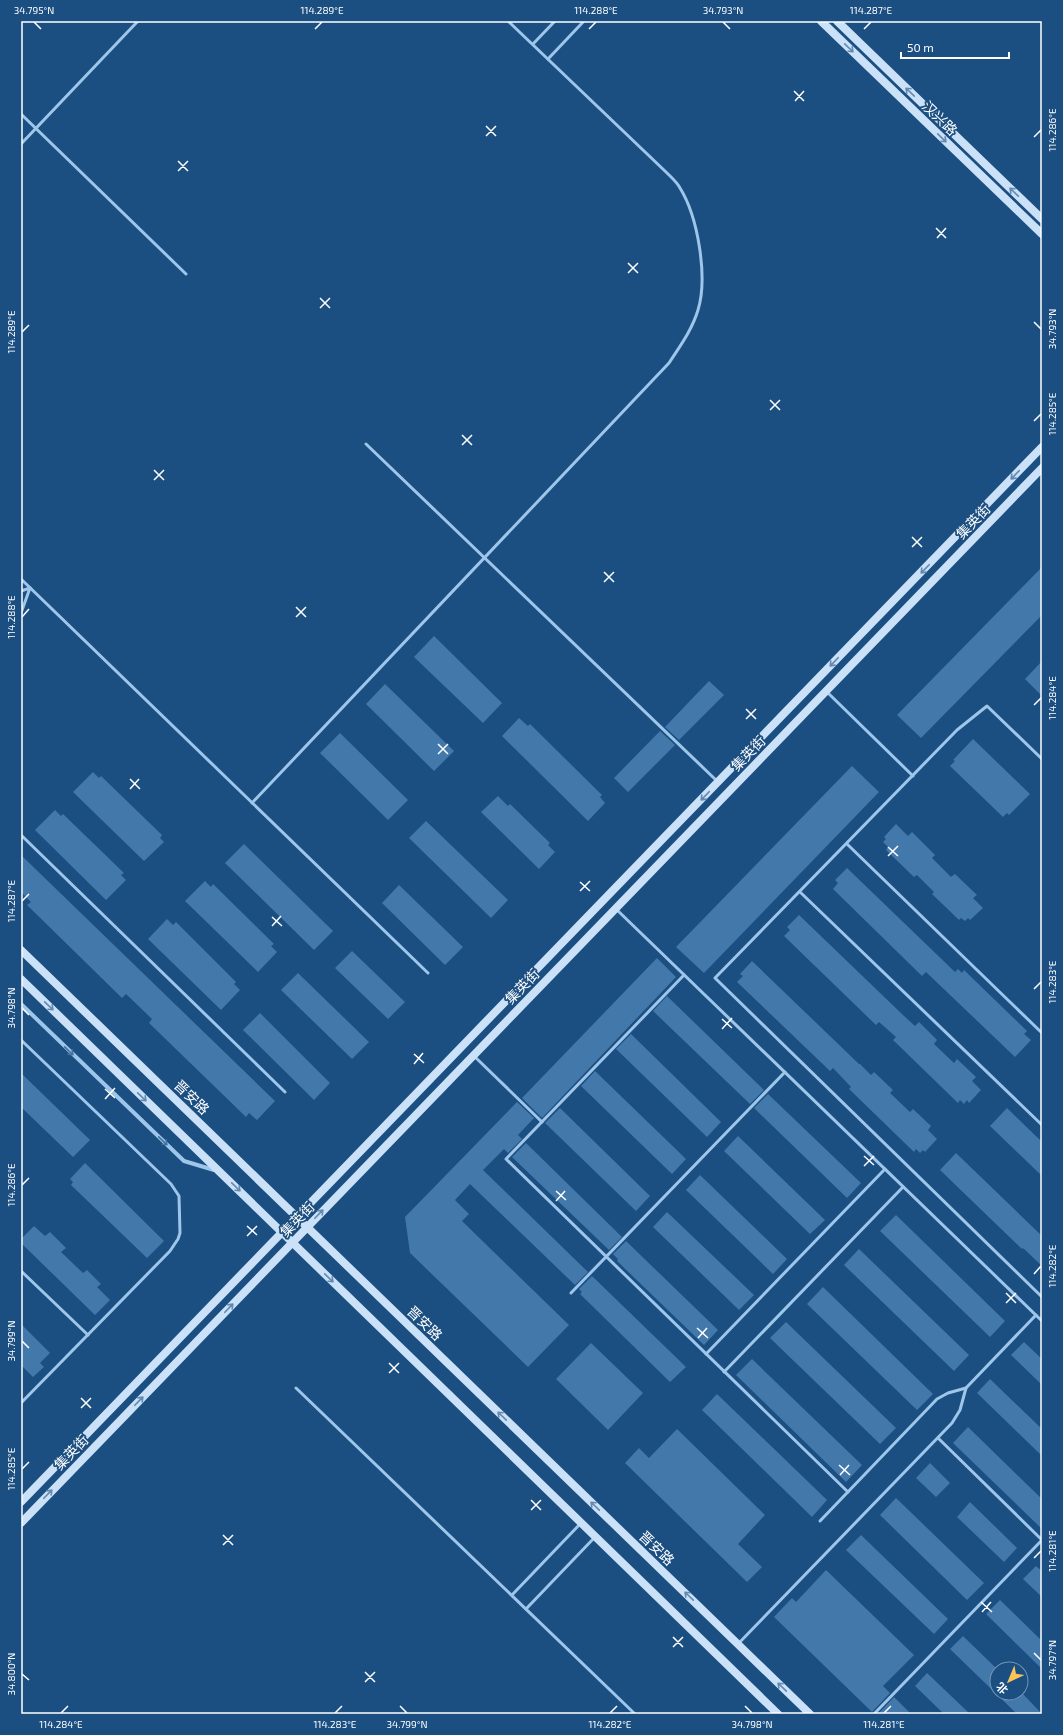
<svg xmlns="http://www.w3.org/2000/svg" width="1063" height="1735" font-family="'Exo 2','Noto Sans SC',sans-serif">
<rect width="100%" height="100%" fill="#1b4e81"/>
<g fill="#4378ab">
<polygon points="1042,567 1042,615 921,738 897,715"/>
<polygon points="434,636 502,703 483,723 414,657"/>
<polygon points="1042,661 1042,696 1025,679"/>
<polygon points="709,681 724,695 679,740 665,727"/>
<polygon points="385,684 454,751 434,771 366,704"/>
<polygon points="519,718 528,726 530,724 602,795 600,797 605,803 588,821 502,736"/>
<polygon points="660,731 675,745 628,792 614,778"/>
<polygon points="340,733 408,800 388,820 320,753"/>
<polygon points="973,739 1030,794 1009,815 1007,813 1003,817 950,766 955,761 953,760"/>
<polygon points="852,766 879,792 704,973 676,947"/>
<polygon points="93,772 99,778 101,776 162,835 160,838 164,842 144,861 73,792"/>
<polygon points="498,796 508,806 510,804 550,843 548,845 555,852 539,869 481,812"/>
<polygon points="55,810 61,816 63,814 124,873 121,875 126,880 106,900 35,830"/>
<polygon points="426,821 508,900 491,918 409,838"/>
<polygon points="896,824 908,836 912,832 935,855 932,858 951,877 955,874 977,895 973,898 983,908 970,920 968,918 965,921 961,918 959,920 932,894 934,892 917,875 914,877 886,850 888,847 883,842 886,839 884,837"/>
<polygon points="244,844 333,931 314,950 225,863"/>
<polygon points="21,855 275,1101 257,1120 249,1113 246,1117 149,1023 152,1019 126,994 122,998 27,905 31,902 21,892"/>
<polygon points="847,868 955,972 958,969 962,973 964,970 1027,1031 1024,1034 1031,1040 1015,1057 926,972 922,976 833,889 838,883 835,880"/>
<polygon points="205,881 211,887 213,884 274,944 271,946 277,952 258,972 185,901"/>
<polygon points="399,885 463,947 445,965 382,903"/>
<polygon points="799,915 903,1015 915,1026 919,1022 937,1040 934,1044 954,1063 957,1059 976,1077 972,1081 981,1090 969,1103 967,1100 964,1104 960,1100 958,1103 893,1040 896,1037 879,1022 876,1025 784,936 790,930 787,927"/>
<polygon points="167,919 173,925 176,922 236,982 234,984 240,990 221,1010 148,939"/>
<polygon points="352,951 405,1002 388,1019 335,968"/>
<polygon points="657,958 676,977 542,1118 522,1098"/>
<polygon points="752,961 859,1064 860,1064 871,1075 874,1072 893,1090 890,1093 910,1112 913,1109 931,1126 928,1130 937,1139 925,1152 923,1150 920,1153 916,1149 914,1152 849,1089 851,1087 833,1068 830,1071 737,982 743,976 740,974"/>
<polygon points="298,973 369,1042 352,1059 281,990"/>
<polygon points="667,996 764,1090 750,1104 653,1011"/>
<polygon points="260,1013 330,1083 314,1100 243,1030"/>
<polygon points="631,1034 721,1122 707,1137 616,1049"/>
<polygon points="595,1071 686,1159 672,1174 581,1086"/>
<polygon points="21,1073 90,1140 73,1157 21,1107"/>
<polygon points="768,1094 861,1183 847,1198 754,1108"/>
<polygon points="517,1102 534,1118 518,1135 522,1139 508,1153 504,1149 483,1170 588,1272 575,1285 470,1184 455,1200 469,1214 462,1221 569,1325 528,1367 410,1253 405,1217"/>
<polygon points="560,1108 650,1196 636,1211 545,1123"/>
<polygon points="1007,1108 1042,1142 1042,1176 990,1126"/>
<polygon points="738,1136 825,1220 810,1234 724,1151"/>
<polygon points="526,1143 622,1237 609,1250 512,1157"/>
<polygon points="956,1153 1042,1236 1042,1266 1023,1248 1022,1249 940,1170"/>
<polygon points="85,1163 164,1241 147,1258 71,1185 73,1182 70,1179"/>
<polygon points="700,1175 787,1259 773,1274 686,1190"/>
<polygon points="667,1212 754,1295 739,1310 653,1227"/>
<polygon points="896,1215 1005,1321 990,1337 880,1231"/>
<polygon points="34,1226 45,1236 50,1232 66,1248 61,1252 83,1273 87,1270 101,1284 97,1287 110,1300 95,1315 21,1243 21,1239"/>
<polygon points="626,1241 718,1330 704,1345 617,1261 618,1259 613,1254"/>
<polygon points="859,1249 969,1355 954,1371 844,1265"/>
<polygon points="592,1276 686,1367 670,1382 580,1294 582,1292 579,1289"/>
<polygon points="823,1287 933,1394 917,1410 807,1304"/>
<polygon points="786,1322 896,1428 880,1444 770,1338"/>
<polygon points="21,1324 50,1353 40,1363 44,1367 33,1377 21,1365"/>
<polygon points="1024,1342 1042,1359 1042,1385 1011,1355"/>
<polygon points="591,1343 643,1393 608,1430 556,1379"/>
<polygon points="752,1359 862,1465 846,1482 736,1375"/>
<polygon points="990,1379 1042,1429 1042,1456 977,1393"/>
<polygon points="717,1394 827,1500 812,1517 702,1410"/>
<polygon points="968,1427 1042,1499 1042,1529 953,1443"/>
<polygon points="677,1429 765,1515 738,1544 762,1567 747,1582 625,1463 639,1448 649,1458"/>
<polygon points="930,1463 950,1483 936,1497 916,1478"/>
<polygon points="896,1498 984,1583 967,1600 880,1515"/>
<polygon points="970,1502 1017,1548 1004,1562 957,1517"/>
<polygon points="861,1535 948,1619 934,1634 846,1550"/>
<polygon points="1036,1566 1042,1571 1042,1597 1023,1579"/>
<polygon points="826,1570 914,1655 883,1686 890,1693 872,1712 774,1617 792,1598 796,1602"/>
<polygon points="1000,1600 1042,1641 1042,1669 986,1614"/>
<polygon points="963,1636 997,1669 997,1693 1022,1693 1042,1714 1017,1714 950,1649"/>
<polygon points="927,1673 970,1714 944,1714 915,1686"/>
<polygon points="894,1697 911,1714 878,1714"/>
</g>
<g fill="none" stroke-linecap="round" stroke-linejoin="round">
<g stroke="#9ec6ea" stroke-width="3">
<polyline points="533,44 555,21"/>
<polyline points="548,59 584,21"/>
<polyline points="21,114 186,274"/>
<polyline points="21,144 138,21"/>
<polyline points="366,444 717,781"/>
<polyline points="21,579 428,973"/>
<polyline points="21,591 30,588"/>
<polyline points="21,613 30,588"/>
<polyline points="827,692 913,776"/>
<polyline points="1042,759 987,706 957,730 715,978 1042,1297"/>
<path d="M252,803l417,-440c11,-17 23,-33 29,-53 10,-33 0,-93 -18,-122 -3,-6 -9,-11 -14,-16l-158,-151"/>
<polyline points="21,835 285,1092"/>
<polyline points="847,844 1042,1033"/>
<polyline points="800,892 1042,1125"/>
<polyline points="616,909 1042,1321"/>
<polyline points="684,975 506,1159 848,1492"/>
<polyline points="21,1040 171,1184 179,1196 180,1233 178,1239 170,1251 21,1403"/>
<polyline points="474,1056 542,1122"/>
<polyline points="21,1271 88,1335"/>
<polyline points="571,1293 785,1072"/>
<polyline points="706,1354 885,1169"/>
<polyline points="724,1372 903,1187"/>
<polyline points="296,1388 635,1714"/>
<polyline points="938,1438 1042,1540"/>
<polyline points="820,1521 937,1399 948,1393 966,1388"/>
<polyline points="512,1595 581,1523"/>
<polyline points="526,1609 595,1537"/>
<polyline points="738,1644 952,1423 960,1410 966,1388 1036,1315"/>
<polyline points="874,1714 1042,1540"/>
</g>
<polyline stroke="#9ec6ea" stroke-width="4" points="21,1004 184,1161 214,1170"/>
<g stroke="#cae1f8" stroke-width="8">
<polyline points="821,21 1042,234"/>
<polyline points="837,21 1042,219"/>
<polyline points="21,950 810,1714"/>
<polyline points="21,979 778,1714"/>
<polyline points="21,1502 1042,447"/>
<polyline points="21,1523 1042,468"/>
</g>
</g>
<defs><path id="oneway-shaft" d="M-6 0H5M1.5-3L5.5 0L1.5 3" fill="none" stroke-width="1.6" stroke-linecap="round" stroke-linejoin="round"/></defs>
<g stroke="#6189b1">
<use href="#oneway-shaft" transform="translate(849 48) rotate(44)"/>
<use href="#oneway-shaft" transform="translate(910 92) rotate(-136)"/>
<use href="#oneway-shaft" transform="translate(942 138) rotate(44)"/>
<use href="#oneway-shaft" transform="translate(1014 192) rotate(-136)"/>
<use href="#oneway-shaft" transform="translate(1015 475) rotate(134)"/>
<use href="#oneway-shaft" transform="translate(925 569) rotate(134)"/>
<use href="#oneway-shaft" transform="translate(834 662) rotate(134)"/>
<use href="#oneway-shaft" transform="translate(705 796) rotate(134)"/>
<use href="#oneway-shaft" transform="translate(49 1006) rotate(44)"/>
<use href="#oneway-shaft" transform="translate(142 1097) rotate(44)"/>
<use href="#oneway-shaft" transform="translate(236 1187) rotate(44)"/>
<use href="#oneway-shaft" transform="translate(319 1214) rotate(-46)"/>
<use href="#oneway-shaft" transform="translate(329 1278) rotate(44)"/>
<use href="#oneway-shaft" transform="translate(229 1308) rotate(-46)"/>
<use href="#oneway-shaft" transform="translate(139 1401) rotate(-46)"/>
<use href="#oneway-shaft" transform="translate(502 1416) rotate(-136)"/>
<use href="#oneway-shaft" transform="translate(48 1494) rotate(-46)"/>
<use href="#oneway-shaft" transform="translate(595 1506) rotate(-136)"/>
<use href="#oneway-shaft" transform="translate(689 1596) rotate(-136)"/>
<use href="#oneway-shaft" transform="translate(782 1687) rotate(-136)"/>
</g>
<g stroke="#4272a0">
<use href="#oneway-shaft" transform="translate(69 1051) rotate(44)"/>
<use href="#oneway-shaft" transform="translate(163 1141) rotate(44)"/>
</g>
<path fill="none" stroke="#fff" stroke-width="1.5" d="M34,22l7,7M723,22l7,7M315,29l7,-7M589,29l7,-7M864,29l7,-7M794,91l10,10M795,101l9,-10M486,126l10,10M486,136l10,-10M1034,137l7,-7M178,161l10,10M178,171l10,-10M936,228l10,10M937,238l9,-10M628,263l10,10M628,273l10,-10M320,298l10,10M320,308l10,-10M1034,322l7,7M22,332l7,-7M770,400l10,10M770,410l10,-10M1034,421l7,-7M462,435l10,10M462,445l10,-10M154,470l10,10M154,480l10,-10M912,537l10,10M912,547l10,-10M604,572l10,10M604,582l10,-10M296,607l10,10M22,617l7,-8M296,617l10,-10M1034,705l7,-7M746,709l10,10M746,719l10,-10M438,744l10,10M438,754l10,-10M130,779l10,10M130,789l9,-10M888,847l10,9M888,856l10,-10M580,882l10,9M580,891l10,-10M22,901l7,-7M272,917l10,9M272,926l9,-10M1034,989l7,-7M22,1008l7,7M722,1019l10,9M722,1029l10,-11M414,1054l10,9M414,1064l9,-11M105,1089l10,9M105,1099l10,-11M864,1156l10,9M864,1166l10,-10M22,1185l7,-7M556,1191l10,9M556,1201l9,-10M247,1226l10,9M247,1236l10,-10M1034,1274l7,-8M1006,1293l10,10M1006,1303l10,-10M697,1328l11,10M698,1338l9,-10M22,1341l7,7M389,1363l10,10M389,1373l10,-10M81,1398l10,10M81,1408l10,-10M839,1465l11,10M22,1469l7,-7M840,1475l9,-10M531,1500l10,10M531,1510l10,-10M223,1535l10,10M223,1545l10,-10M1034,1558l7,-7M981,1602l11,10M982,1612l9,-10M673,1637l10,10M673,1647l10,-10M1034,1653l7,7M365,1672l10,10M22,1674l7,6M365,1682l10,-10M400,1706l7,7M745,1706l7,7M61,1713l7,-7M335,1713l7,-7M610,1713l7,-7M884,1713l7,-7"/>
<g text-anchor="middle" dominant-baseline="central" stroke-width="3.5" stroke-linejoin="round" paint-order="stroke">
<g font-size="14" fill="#fff" stroke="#1b4e81">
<text transform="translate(940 118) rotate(44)">汉兴路</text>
<text transform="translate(973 521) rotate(-46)">集英街</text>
<text transform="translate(748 753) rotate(-46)">集英街</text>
<text transform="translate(522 986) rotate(-46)">集英街</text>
<text transform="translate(192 1097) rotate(44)">晋安路</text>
<text transform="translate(297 1219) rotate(-46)">集英街</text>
<text transform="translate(425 1323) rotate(44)">晋安路</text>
<text transform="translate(71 1452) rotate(-46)">集英街</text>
<text transform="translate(657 1548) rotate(44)">晋安路</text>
</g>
</g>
<rect width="1063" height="1735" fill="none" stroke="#1b4e81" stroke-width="44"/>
<g transform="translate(1009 1681) rotate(224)"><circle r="19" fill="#1b4e81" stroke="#7695b3"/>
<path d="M0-3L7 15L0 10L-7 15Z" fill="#fcc35b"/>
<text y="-6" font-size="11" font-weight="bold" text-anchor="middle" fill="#ffffff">北</text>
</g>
<path d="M901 52v6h108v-6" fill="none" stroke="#ffffff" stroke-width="2"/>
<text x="907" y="52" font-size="12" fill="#ffffff" stroke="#1b4e81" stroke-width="3" paint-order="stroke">50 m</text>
<rect x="22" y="22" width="1019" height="1691" fill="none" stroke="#fff" stroke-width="1.5"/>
<g font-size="10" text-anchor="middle" fill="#fff">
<text x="34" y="14">34.795°N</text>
<text x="322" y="14">114.289°E</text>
<text x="596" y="14">114.288°E</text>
<text x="723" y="14">34.793°N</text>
<text x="871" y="14">114.287°E</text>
<text transform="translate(1052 130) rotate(-90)" y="4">114.286°E</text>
<text transform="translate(1052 329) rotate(-90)" y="4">34.793°N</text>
<text transform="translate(11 332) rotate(-90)" y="4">114.289°E</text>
<text transform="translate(1052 414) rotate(-90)" y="4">114.285°E</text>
<text transform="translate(11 617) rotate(-90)" y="4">114.288°E</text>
<text transform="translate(1052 698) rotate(-90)" y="4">114.284°E</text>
<text transform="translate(11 901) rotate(-90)" y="4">114.287°E</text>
<text transform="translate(1052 982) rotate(-90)" y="4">114.283°E</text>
<text transform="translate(11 1008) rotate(-90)" y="4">34.798°N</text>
<text transform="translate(11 1185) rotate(-90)" y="4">114.286°E</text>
<text transform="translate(1052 1266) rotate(-90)" y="4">114.282°E</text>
<text transform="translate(11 1341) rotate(-90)" y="4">34.799°N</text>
<text transform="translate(11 1469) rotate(-90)" y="4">114.285°E</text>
<text transform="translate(1052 1551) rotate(-90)" y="4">114.281°E</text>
<text transform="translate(1052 1660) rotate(-90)" y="4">34.797°N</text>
<text transform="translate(11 1674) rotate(-90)" y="4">34.800°N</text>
<text x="61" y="1728">114.284°E</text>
<text x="335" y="1728">114.283°E</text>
<text x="407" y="1728">34.799°N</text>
<text x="610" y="1728">114.282°E</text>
<text x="752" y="1728">34.798°N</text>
<text x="884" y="1728">114.281°E</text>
</g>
</svg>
